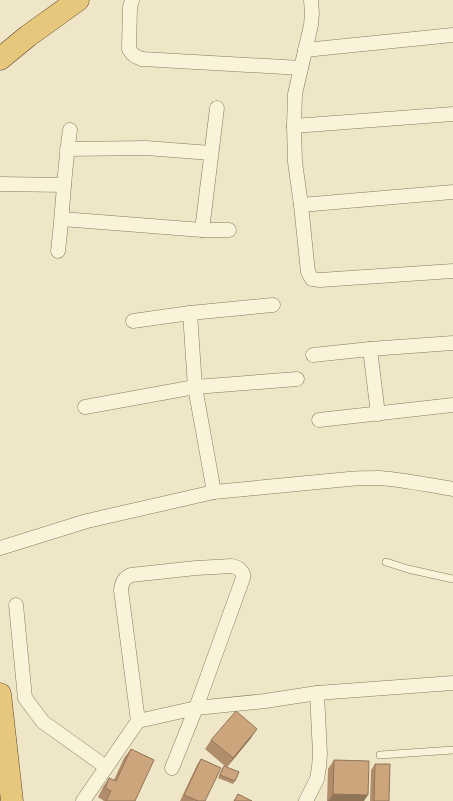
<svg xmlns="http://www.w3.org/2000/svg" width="453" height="801" font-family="'Source Serif 4',serif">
<rect width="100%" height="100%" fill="#efe6c7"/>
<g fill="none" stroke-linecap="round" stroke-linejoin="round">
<defs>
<g id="service">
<polyline points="386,562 408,569 453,579"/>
<polyline points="380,755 453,750"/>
</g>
<g id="minor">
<path d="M132,0l-2,7 -1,42c4,7 6,7 13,10l159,9"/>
<polyline points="311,0 312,13 311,25 295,94 294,126 295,162 301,205 308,272 312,279 320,280 453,271"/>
<polyline points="305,50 453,35"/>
<polyline points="294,126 453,114"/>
<polyline points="67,149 146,148 211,153"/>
<polyline points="0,184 64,185"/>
<polyline points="301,205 453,192"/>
<polyline points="62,219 202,230 229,230"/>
<polyline points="202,230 217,108"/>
<path d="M58,251c5,-40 6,-81 12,-121"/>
<polyline points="190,313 195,387 214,492"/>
<polyline points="133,321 190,313 273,305"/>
<polyline points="370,349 378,414"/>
<polyline points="313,355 370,349 453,343"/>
<polyline points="85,407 195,387 297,379"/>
<polyline points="319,420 453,405"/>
<path d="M0,548l87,-27 127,-29 135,-13c10,-1 20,-1 31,-1 24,2 49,7 73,11"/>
<polyline points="16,605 25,698 43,722 106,767"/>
<path d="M138,721l-17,-131c1,-8 3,-12 10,-15l65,-7 36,-2 6,2 3,3 2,3v4l-47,130 -24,60"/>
<polyline points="83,801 138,721 196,708 265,701 317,693 453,683"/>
<polyline points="306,801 317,779 319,767 320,754 317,693"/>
</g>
<g id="trunk">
<polyline points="0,59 28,36 78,0"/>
<polyline points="0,694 12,801"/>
</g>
</defs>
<use href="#service" stroke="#8a795c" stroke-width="8"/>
<use href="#minor" stroke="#8a795c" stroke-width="15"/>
<use href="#trunk" stroke="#584630" stroke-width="23"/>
<use href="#service" stroke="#f9f3da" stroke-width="7"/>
<use href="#minor" stroke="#f9f3da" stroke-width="14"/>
<use href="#trunk" stroke="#e7c77c" stroke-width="22"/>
</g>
<g fill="#b08e6c">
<polygon points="251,738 227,767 235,781 233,784 218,778 222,769 224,766 226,767 205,749 211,740"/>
<polygon points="131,749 135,801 104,801 98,797 103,787 109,778 114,780 124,758"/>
<polygon points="201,759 205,801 180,801 197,765"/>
<polygon points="334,760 364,801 327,801 328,769"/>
<polygon points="375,764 389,801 370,801 371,770"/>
</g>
<g fill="#907458">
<polygon points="257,729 251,738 227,767 233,758"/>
<polygon points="333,794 368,795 364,801 328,801"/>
</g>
<g fill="#cda57d" stroke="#907458">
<polygon points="236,711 257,729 233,758 211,740"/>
<polygon points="131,749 154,760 135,801 106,801 111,791 105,788 109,778 116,781"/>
<polygon points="201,759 221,768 205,801 198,801 184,795"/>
<polygon points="334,760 369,761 368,795 333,794"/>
<polygon points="375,764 390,764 389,801 374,801"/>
<polygon points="224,766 239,772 235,781 220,775"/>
<polygon points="238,794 252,801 234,801"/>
</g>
</svg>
